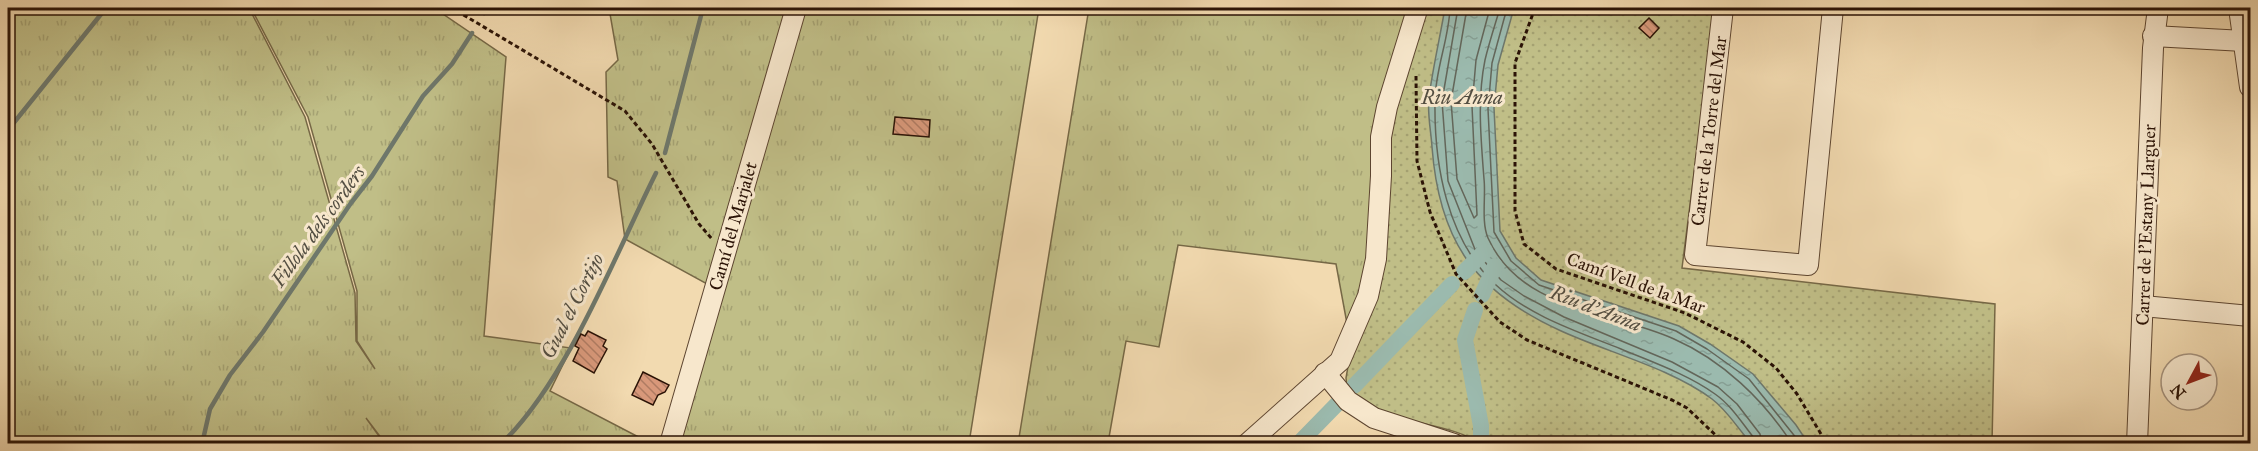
<svg xmlns="http://www.w3.org/2000/svg" width="2258" height="451" font-family="'IM FELL Great Primer',serif">
<defs>
<pattern id="grass-tufts" width="24" height="20" patternUnits="userSpaceOnUse" patternTransform="scale(1.5)"><rect width="24" height="20" fill="#c0be87"/><path d="M3 7l-1-3M5 7V3M7 7l1-3M15 17l-1-3M17 17v-4M19 17l1-3" fill="none" stroke="#a5a273"/></pattern>
<pattern id="park-dots" width="8" height="8" patternUnits="userSpaceOnUse" patternTransform="scale(1.5)"><rect width="8" height="8" fill="#c0be87"/><path d="M2 2h.1M6 6h.1" fill="none" stroke="#a5a273" stroke-width="1.8" stroke-linecap="round"/></pattern>
<pattern id="water-ripples" width="26" height="14" patternUnits="userSpaceOnUse" patternTransform="scale(1.5)"><rect width="26" height="14" fill="#9bbaae"/><path d="M2 4q2-2 4 0t4 0M15 11q2-2 4 0t4 0" fill="none" stroke="#869f94"/></pattern>
<pattern id="building-back-hatch" width="6" height="6" patternUnits="userSpaceOnUse" patternTransform="scale(1.5)"><rect width="6" height="6" fill="#d8987a"/><path d="M-1 5l2 2M0 0l6 6M5-1l2 2" fill="none" stroke="#af7b62"/></pattern>
</defs>
<rect width="100%" height="100%" fill="#f2dab0"/>
<filter id="stains"><feTurbulence type="fractalNoise" baseFrequency=".00333" numOctaves="4"/><feColorMatrix values="0 0 0 0 .2 0 0 0 0 .09 0 0 0 0 .02 0 0 0 .5 -.17"/></filter>
<radialGradient id="worn" r=".72"><stop offset=".6" stop-color="#630" stop-opacity="0"/><stop offset="1" stop-color="#630" stop-opacity=".3"/></radialGradient>
<g fill="url(#grass-tufts)" stroke="#766846" stroke-width="1.5">
<polygon points="8,8 249,8 305,117 355,293 356,341 375,369 357,341 357,291 308,117 251,8 434,8 506,57 484,336 571,348 550,391 650,443 385,443 366,418 384,443 8,443"/>
<polygon points="609,8 787,8 707,284 625,239 617,181 608,177 606,72 618,60"/>
<polygon points="805,8 1039,8 969,443 678,444"/>
<polygon points="1089,8 1412,8 1373,259 1348,329 1336,264 1178,245 1159,347 1126,341 1108,443 1018,444"/>
</g>
<path fill="url(#park-dots)" stroke="#766846" stroke-width="1.5" d="M1415,8h300l-33,260 313,36 -3,139h-515c-25,-24 -130,-20 -131,-65l45,-262z"/>
<path fill="url(#water-ripples)" stroke="#6e776b" stroke-width="1.5" d="M1445,8h69l-16,57 -4,43 6,123 16,27 25,22 138,46 31,18 43,30 43,51 12,18h-57c-13,-14 -23,-32 -39,-44 -41,-31 -106,-47 -153,-69 -85,-39 -120,-90 -127,-183 -1,-16 -5,-34 -3,-50 4,-30 11,-60 16,-89z"/>
<g fill="none" stroke-linecap="round" stroke-linejoin="round">
<g stroke="#63665a" stroke-width="1.5">
<path d="M1450,8c-1,31 -15,62 -15,93 -1,64 12,139 61,184 33,31 83,47 125,64 31,13 66,25 94,45 16,11 27,29 39,44l1,6"/>
<polyline points="1458,8 1442,101 1448,181 1476,252 1501,280 1524,296 1564,317 1672,362 1718,387 1737,404 1760,434 1762,444"/>
<polyline points="1467,8 1451,101 1457,179 1474,218 1477,215 1472,106 1476,60 1490,8"/>
<path d="M1500,8c-5,17 -11,35 -15,52 -8,39 -4,80 -1,119 2,17 -3,43 4,59 33,73 121,72 186,101 48,21 90,61 118,105"/>
<polyline points="1507,8 1492,63 1488,109 1494,232 1511,261 1539,285 1676,331 1707,349 1749,379 1801,444"/>
</g>
<g stroke="#6e776b" stroke-width="4.5">
<polyline points="484,13 488,8"/>
<polyline points="8,130 106,8"/>
<polyline points="665,153 703,8"/>
<polyline points="202,444 210,409 230,375 263,332 351,203 372,176 423,96 452,64 472,33"/>
<path d="M501,444c66,-63 114,-189 155,-271"/>
</g>
<g stroke="#9bbaae" stroke-width="16">
<polyline points="1464,272 1485,251"/>
<polyline points="1482,295 1495,266"/>
<polyline points="1475,310 1465,340 1481,426 1481,444"/>
<polyline points="1354,386 1452,284"/>
<polyline points="1298,444 1338,403"/>
</g>
</g>
<g fill="url(#building-back-hatch)" stroke="#2b1306" stroke-width="1.5">
<polygon points="1649,18 1659,28 1650,38 1639,28"/>
<polygon points="895,117 930,120 929,137 893,134"/>
<polygon points="588,331 606,340 603,346 607,349 594,373 573,361 579,348 575,346 581,334 585,336"/>
<polygon points="643,372 669,385 665,392 658,395 653,405 632,395"/>
</g>
<g fill="none" stroke-linecap="round" stroke-linejoin="round">
<defs>
<g id="minor">
<polyline points="1723,8 1695,255 1808,265 1833,8"/>
<polyline points="2239,8 2250,87"/>
<polyline points="2153,36 2244,41"/>
<polyline points="2143,306 2250,316"/>
<polyline points="1325,373 1348,401 1374,418 1454,444"/>
<polyline points="670,444 796,8"/>
<polyline points="1247,444 1340,361 1368,296 1376,259 1381,176 1381,137 1387,107 1417,10"/>
<polyline points="2137,444 2153,48 2158,8"/>
</g>
</defs>
<use href="#minor" stroke="#5d4530" stroke-width="22"/>
<g stroke="#2b1306" stroke-width="3" stroke-dasharray="4.5 3" stroke-linecap="butt">
<polyline points="1535,8 1515,63 1515,211 1524,244 1556,269 1685,313 1743,342 1776,368 1797,394 1827,444"/>
<polyline points="457,11 625,111 652,144 699,224 712,239"/>
<polyline points="1416,76 1417,161 1430,212 1456,274 1500,322 1527,340 1672,400 1687,408 1725,444"/>
</g>
<use href="#minor" stroke="#f7e7cc" stroke-width="20"/>
</g>
<g text-anchor="middle" dominant-baseline="central" stroke-width="6" stroke-linejoin="round" paint-order="stroke">
<g font-size="18" fill="#2b1306" stroke="#f7e7cc">
<text transform="translate(1709 131) rotate(-83)">Carrer de la Torre del Mar</text>
<text transform="translate(2146 225) rotate(-88)">Carrer de l'Estany Llarguer</text>
<text transform="translate(733 226) rotate(-74)">Camí del Marjalet</text>
<text transform="translate(1636 283) rotate(20)">Camí Vell de la Mar</text>
</g>
<g font-size="20" font-style="italic" fill="#524d41" stroke="#f7e7cc">
<text x="1462" y="97">Riu Anna</text>
<text transform="translate(318 226) rotate(-54)">Fillola dels corders</text>
<text transform="translate(572 306) rotate(-63)">Gual el Cortijo</text>
<text transform="translate(1596 308) rotate(21)">Riu d'Anna</text>
</g>
</g>
<rect width="2258" height="451" fill="none" stroke="#f2dab0" stroke-width="30"/>
<rect x="9" y="9" width="2240" height="433" fill="none" stroke="#2b1306" stroke-width="3"/>
<rect x="15" y="15" width="2228" height="421" fill="none" stroke="#2b1306" stroke-width="1.5"/>
<g transform="translate(2189 382) rotate(229)"><circle r="28" fill="#f7e7cc" stroke="#a5927d" stroke-width="1.5"/>
<path d="M0-4.5L10 22L0 15L-10 22Z" fill="#8f2418"/>
<text y="-9" font-size="16" font-weight="bold" text-anchor="middle" fill="#2b1306">N</text>
</g>
<rect width="100%" height="100%" filter="url(#stains)"/>
<rect width="100%" height="100%" fill="url(#worn)"/>
</svg>
